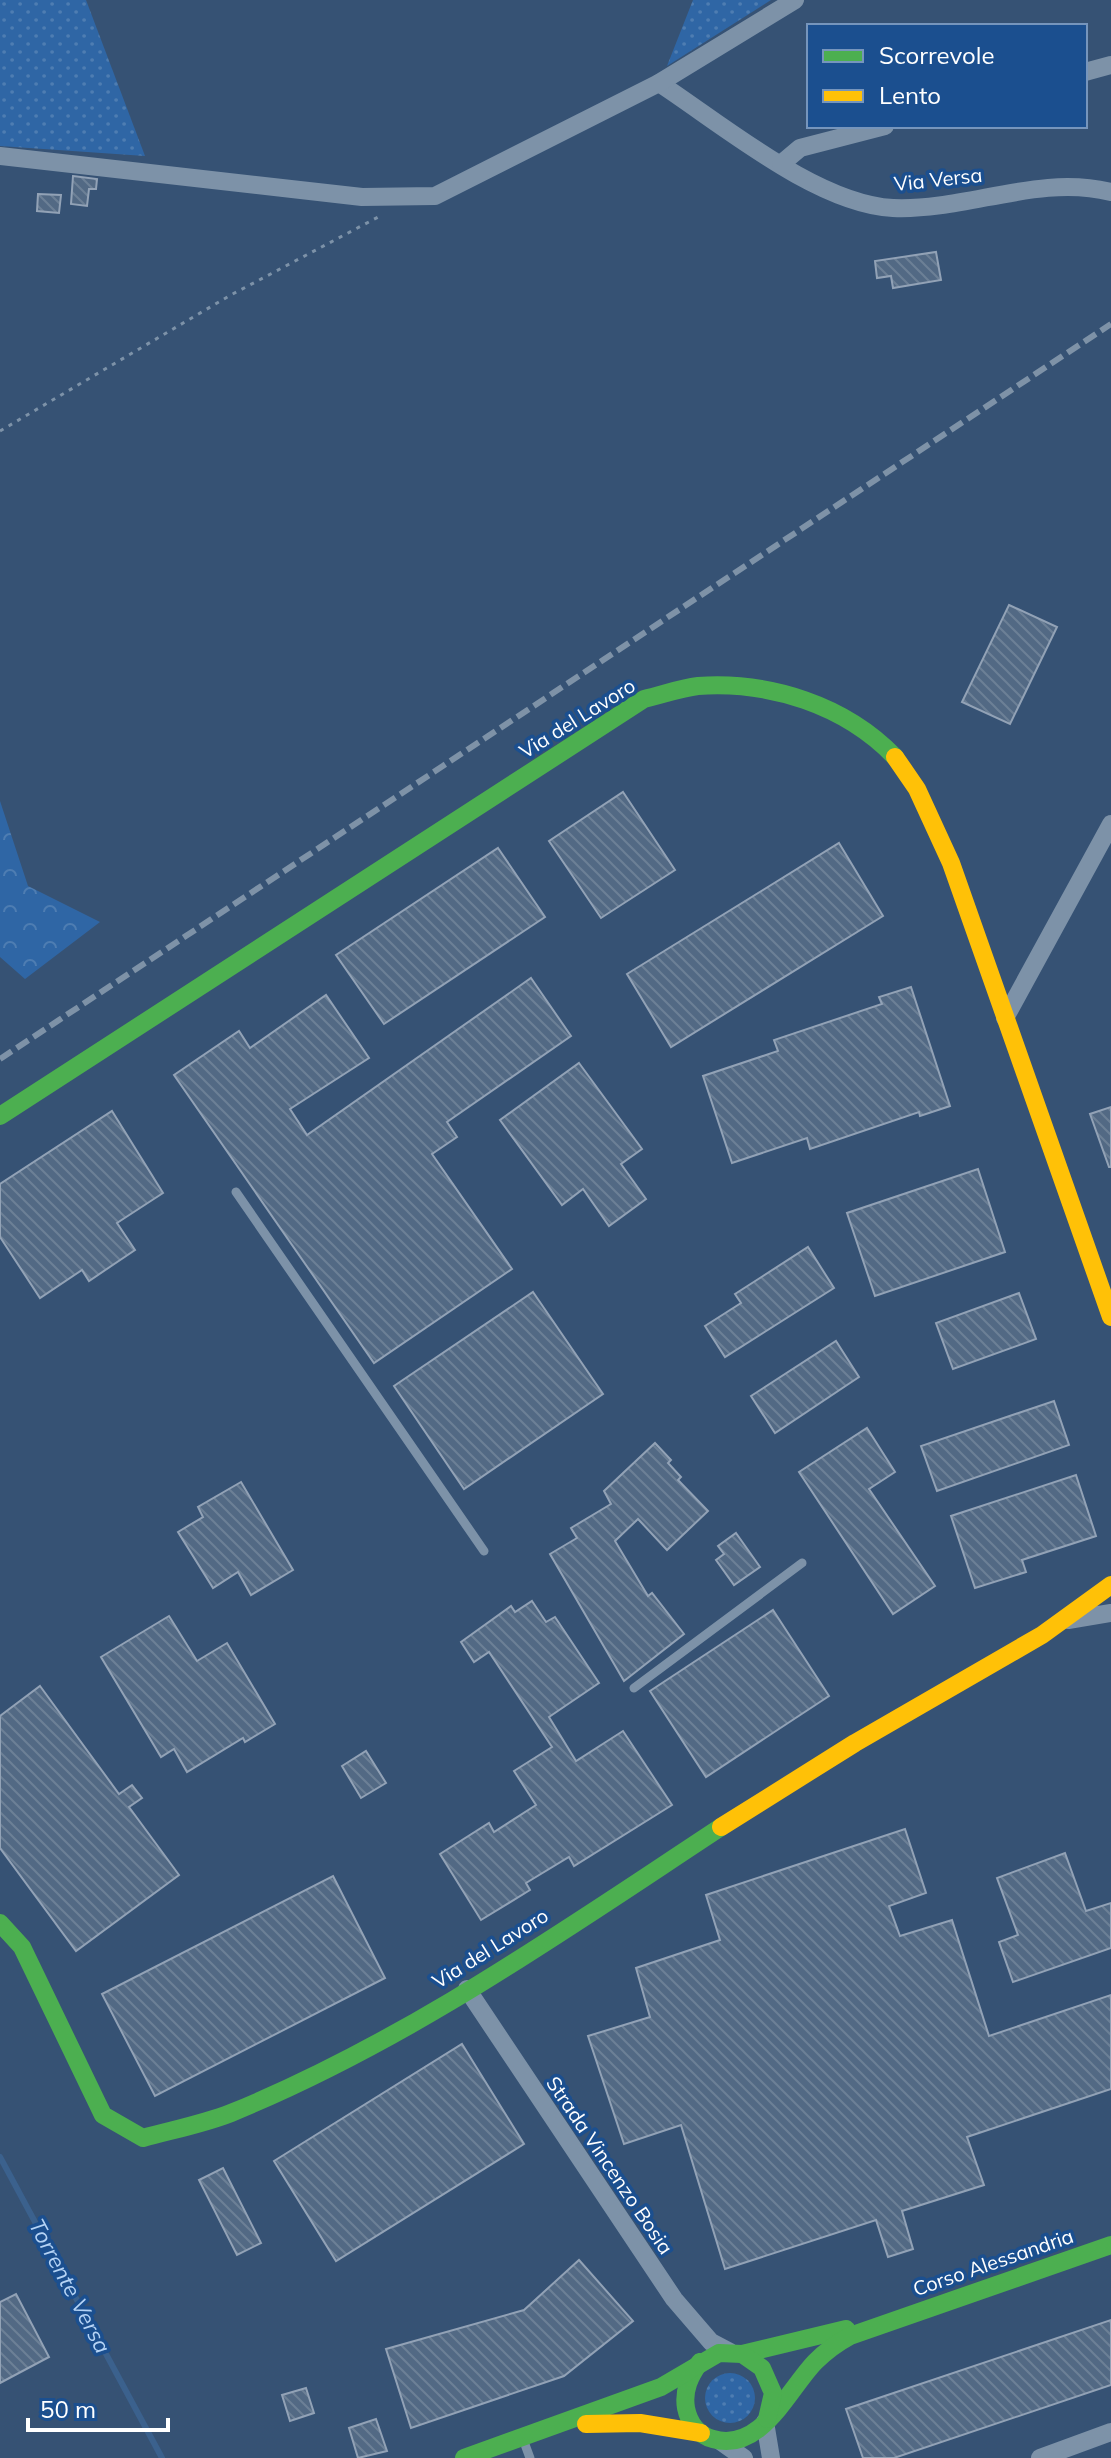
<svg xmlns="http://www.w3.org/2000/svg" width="1111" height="2458" font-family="Mulish,sans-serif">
<defs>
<pattern id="grass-dots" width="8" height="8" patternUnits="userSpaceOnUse" patternTransform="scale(2)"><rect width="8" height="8" fill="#2f66a5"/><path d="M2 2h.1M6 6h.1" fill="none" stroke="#4e7db2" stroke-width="1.8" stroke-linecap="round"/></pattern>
<pattern id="forest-crowns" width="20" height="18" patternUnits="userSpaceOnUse" patternTransform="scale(2)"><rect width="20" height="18" fill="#2f66a5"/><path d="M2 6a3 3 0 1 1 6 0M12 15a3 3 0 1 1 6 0" fill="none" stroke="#4e7db2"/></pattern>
<pattern id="building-back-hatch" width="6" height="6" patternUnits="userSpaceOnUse" patternTransform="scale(2)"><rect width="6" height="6" fill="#526984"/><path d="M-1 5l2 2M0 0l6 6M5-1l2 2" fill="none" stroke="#6c8096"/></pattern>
</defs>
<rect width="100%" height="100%" fill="#365274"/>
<g fill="url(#grass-dots)">
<polygon points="0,0 86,0 145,156 0,146"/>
<polygon points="693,0 771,0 667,66"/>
<circle cx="730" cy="2398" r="25"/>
</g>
<polygon fill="url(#forest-crowns)" points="0,801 28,886 100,922 25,979 0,957"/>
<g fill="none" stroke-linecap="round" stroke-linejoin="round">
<polyline stroke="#3b618d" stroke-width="6" points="0,2157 162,2458"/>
</g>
<g fill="url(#building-back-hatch)" stroke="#92a2b6" stroke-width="2">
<polygon points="73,176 97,179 96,189 89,189 87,206 71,204"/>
<polygon points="38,194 61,195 59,213 37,211"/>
<polygon points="936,252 941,280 893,288 891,276 877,278 875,261"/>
<polygon points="1009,605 1057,627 1010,724 962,702"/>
<polygon points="623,792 675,870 601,918 549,841"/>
<polygon points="839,843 883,916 671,1047 627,974"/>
<polygon points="498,848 545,917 384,1024 336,955"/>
<polygon points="531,978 571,1036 447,1122 457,1137 432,1154 512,1269 374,1363 174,1075 239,1031 250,1048 326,995 369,1058 290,1109 307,1135"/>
<polygon points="911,987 950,1106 920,1116 919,1112 810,1149 807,1138 732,1163 703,1076 778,1051 774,1040 882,1004 879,997"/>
<polygon points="579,1063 642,1149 621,1164 646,1199 609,1226 583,1189 562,1205 500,1120"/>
<polygon points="1111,1107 1111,1167 1109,1167 1090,1114"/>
<polygon points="112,1111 163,1193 117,1223 135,1250 89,1281 82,1270 40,1298 0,1237 0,1184"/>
<polygon points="978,1169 1005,1252 875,1296 847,1213"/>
<polygon points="808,1247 834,1288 725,1357 705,1326 741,1303 735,1294"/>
<polygon points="533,1292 603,1394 464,1489 394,1386"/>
<polygon points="1019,1293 1036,1339 953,1369 936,1323"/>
<polygon points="836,1341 859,1377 775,1433 751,1396"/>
<polygon points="1054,1401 1069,1445 937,1491 921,1446"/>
<polygon points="867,1428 895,1472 869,1489 935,1586 893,1614 799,1472"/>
<polygon points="655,1443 671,1460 668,1463 681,1477 678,1480 708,1511 667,1550 638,1519 615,1541 648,1596 652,1593 684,1634 624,1681 550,1554 577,1538 571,1528 611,1504 604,1491"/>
<polygon points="1076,1475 1096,1536 1022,1560 1026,1572 975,1588 951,1516"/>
<polygon points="241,1482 293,1570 251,1595 238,1572 213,1588 178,1532 203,1517 198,1507"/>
<polygon points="736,1533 760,1567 734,1585 716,1560 724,1554 718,1546"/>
<polygon points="532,1601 546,1622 555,1617 599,1683 549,1717 576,1761 623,1731 672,1805 574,1866 569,1857 526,1883 530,1890 481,1920 440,1854 489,1823 494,1832 536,1805 514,1771 552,1747 489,1652 474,1662 461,1642 511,1606 515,1612"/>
<polygon points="773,1610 829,1696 706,1777 650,1691"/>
<polygon points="169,1616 197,1661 227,1643 275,1724 245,1742 243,1738 187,1772 174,1749 161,1757 101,1657"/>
<polygon points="40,1686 119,1794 132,1785 142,1798 129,1807 179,1875 76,1951 0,1848 0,1716"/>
<polygon points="366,1751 386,1783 361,1798 342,1766"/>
<polygon points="905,1829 926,1893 889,1906 900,1936 952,1920 989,2036 1111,1995 1111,2089 967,2137 984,2185 902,2211 913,2249 888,2257 876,2220 725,2269 681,2125 624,2144 588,2036 650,2017 636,1968 720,1940 706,1895"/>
<polygon points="1065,1853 1086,1911 1111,1903 1111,1948 1013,1982 999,1942 1018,1935 997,1878"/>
<polygon points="333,1876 385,1978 155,2096 102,1994"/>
<polygon points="462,2044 524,2144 336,2261 274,2161"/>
<polygon points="223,2168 261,2243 237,2255 199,2180"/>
<polygon points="579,2260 633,2321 564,2376 411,2428 386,2349 524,2310"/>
<polygon points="16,2294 49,2357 0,2383 0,2302"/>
<polygon points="1111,2320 1111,2385 894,2458 863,2458 846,2409"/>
<polygon points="306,2388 314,2413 290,2421 282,2395"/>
<polygon points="376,2419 387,2451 358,2458 349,2428"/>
</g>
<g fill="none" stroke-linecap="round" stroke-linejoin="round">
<polyline stroke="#7d92a8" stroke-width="3" stroke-dasharray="4 6" stroke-linecap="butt" points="0,431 229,296 382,215"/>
<g stroke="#7d92a8" stroke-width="9">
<polyline points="236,1192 484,1551"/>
<polyline points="634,1688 802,1563"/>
<polyline points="523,2439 530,2458"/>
</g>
<g stroke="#7d92a8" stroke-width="18">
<polyline points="1085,72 1111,65"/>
<path d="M659,83c64,42 158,121 234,125 74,3 145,-34 218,-16"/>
<polyline points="0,156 362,197 435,196 659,83 795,0"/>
<polyline points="781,164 800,148 885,126"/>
<polyline points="1005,1018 1111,824"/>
<polyline points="1068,1620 1111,1613"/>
<polyline points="467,1989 674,2299 711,2342 730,2352"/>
<polyline points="765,2422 771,2458"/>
<polyline points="720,2441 744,2458"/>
<polyline points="1040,2458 1111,2432"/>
</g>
<g stroke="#4caf50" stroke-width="18">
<path d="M0,1116l644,-417c18,-4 36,-11 54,-13 72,-5 147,19 197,71"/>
<path d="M0,1923l22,24 81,168 40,23c29,-8 60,-14 88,-25 176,-72 332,-182 490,-286"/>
<polyline points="742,2354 846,2329"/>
<path d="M700,2362c-10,14 -17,28 -14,46 3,15 12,27 27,31 48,14 75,-49 102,-77 11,-11 22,-19 35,-26l261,-91"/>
<polyline points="464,2458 661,2387 719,2353 742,2354 762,2368 773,2393 767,2419"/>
</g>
<g stroke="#ffc107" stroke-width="18">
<polyline points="895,757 917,789 951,863 1111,1317"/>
<polyline points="721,1827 855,1743 1042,1635 1111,1585"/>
<polyline points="586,2424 640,2423 701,2433"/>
</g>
<polyline stroke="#7e92a7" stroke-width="6" stroke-dasharray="14 6" stroke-linecap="butt" points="0,1059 1111,324"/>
</g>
<g text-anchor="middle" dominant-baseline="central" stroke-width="7" stroke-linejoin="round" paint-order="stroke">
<g font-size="20" fill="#fff" stroke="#1b4f8f">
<text transform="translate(938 179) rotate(-6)">Via Versa</text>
<text transform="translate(577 718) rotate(-32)">Via del Lavoro</text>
<text transform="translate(490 1948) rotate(-32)">Via del Lavoro</text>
<text transform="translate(610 2165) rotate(56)">Strada Vincenzo Bosia</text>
<text transform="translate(993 2262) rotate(-19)">Corso Alessandria</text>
</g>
<g font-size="22" font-style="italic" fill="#b5d3f5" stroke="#1b4f8f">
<text transform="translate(70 2286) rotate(62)">Torrente Versa</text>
</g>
</g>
<rect x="807" y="24" width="280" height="104" fill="#1b4f8f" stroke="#7695bc" stroke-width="2"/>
<rect x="823" y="50" width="40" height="12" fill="#4caf50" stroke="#7695bc" stroke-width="2"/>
<text x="879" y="64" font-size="24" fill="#ffffff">Scorrevole</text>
<rect x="823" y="90" width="40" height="12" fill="#ffc107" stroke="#7695bc" stroke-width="2"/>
<text x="879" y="104" font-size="24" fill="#ffffff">Lento</text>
<path d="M28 2418v12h140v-12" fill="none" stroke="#ffffff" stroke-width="4"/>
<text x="40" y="2418" font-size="24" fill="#ffffff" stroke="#1b4f8f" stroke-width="6" paint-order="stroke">50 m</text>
</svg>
